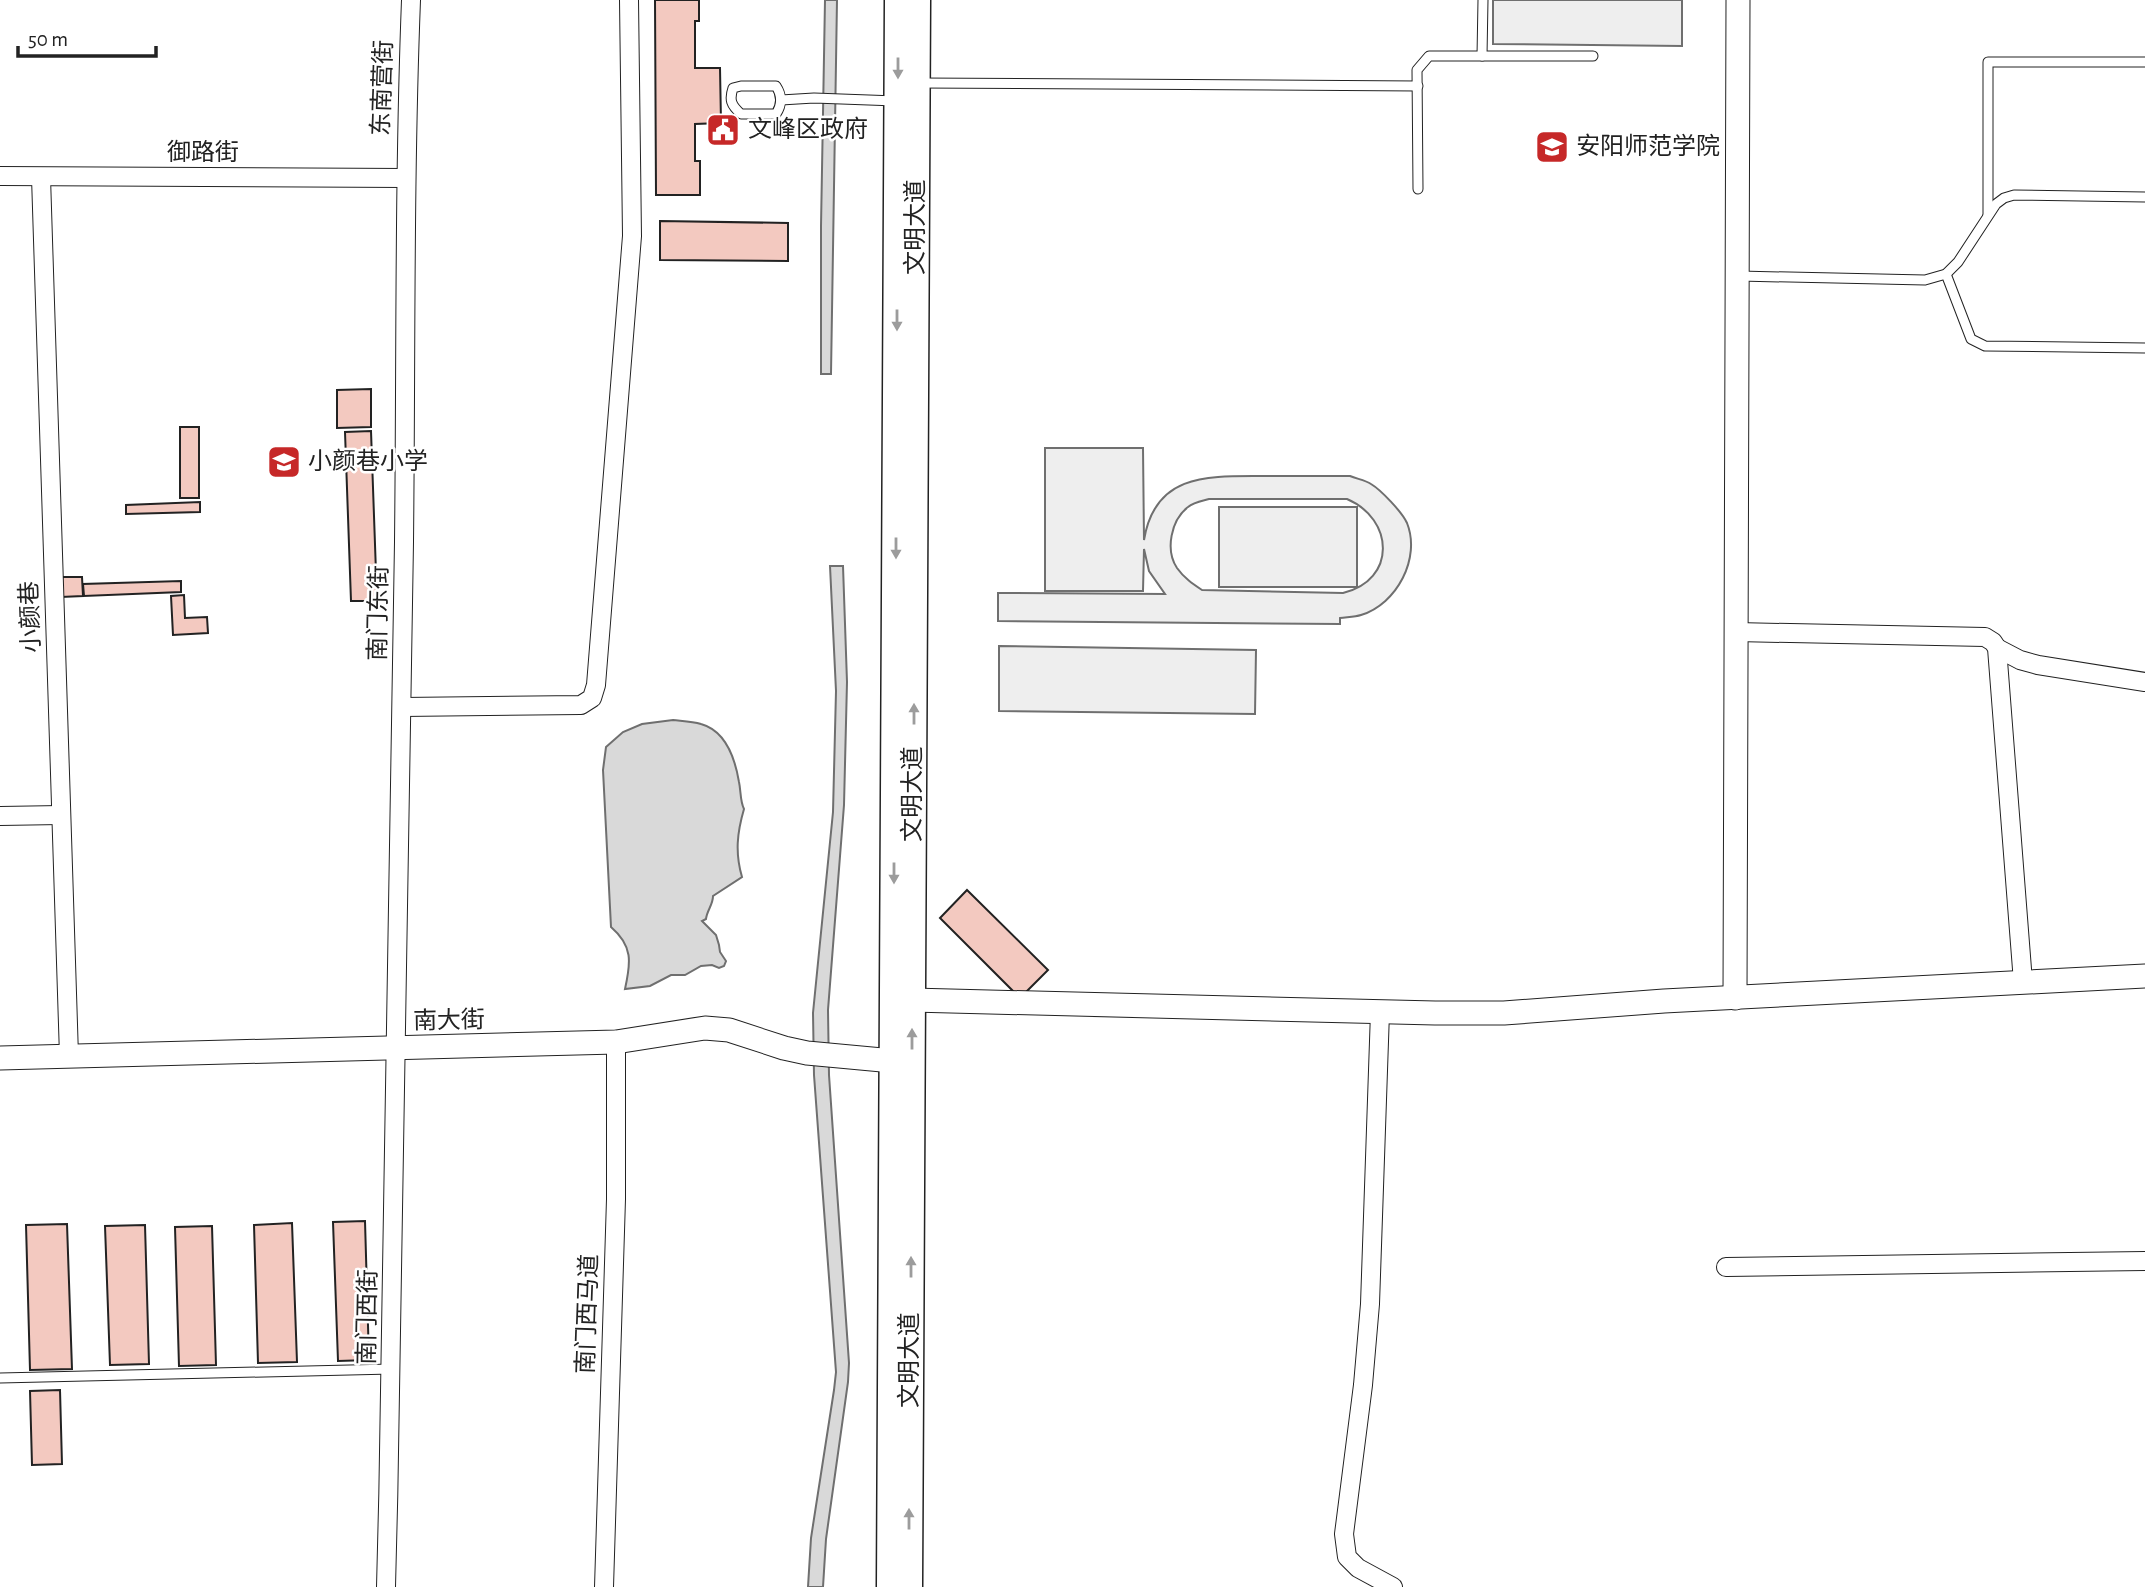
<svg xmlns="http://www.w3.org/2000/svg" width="2145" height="1587" font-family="'Alegreya Sans','Noto Sans SC',sans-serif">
<rect width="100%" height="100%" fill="#fff"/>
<g fill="#eee" stroke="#6f6f6f" stroke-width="2" fill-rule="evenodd">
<polygon points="1493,0 1682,0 1682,46 1493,44"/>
<path d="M1045,448h98l1,92c11,-67 64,-64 119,-64 29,0 58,0 87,0 7,3 15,4 21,8 10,6 31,28 36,39 14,35 -10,81 -46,92 -6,2 -14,2 -21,3v6l-342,-3v-28l167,1 -16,-23 -5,-22 -1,42h-98zM1209,499h138c47,20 50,81 -4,94l-141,-3c-9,-6 -18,-12 -25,-22 -12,-18 -6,-48 11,-61 6,-5 14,-6 21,-8z"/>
<rect x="1219" y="507" width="138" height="80"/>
<polygon points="999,646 1256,650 1255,714 999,711"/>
</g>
<g fill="#d9d9d9" stroke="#6f6f6f" stroke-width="2">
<polygon points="825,0 837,0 831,374 821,374 821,226"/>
<polygon points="830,566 843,566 847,682 844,805 828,1010 829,1075 849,1363 848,1382 826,1539 823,1587 808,1587 811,1538 834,1390 836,1372 814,1075 813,1013 833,812 836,691"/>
<path d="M673,720c9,1 19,1 28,4 25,7 34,34 38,58 2,9 1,19 5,27 -7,24 -9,44 -2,68l-29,19c0,9 -6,14 -7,23l-4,2 14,14 3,10 1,7 6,9 -2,5 -5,2 -7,-3 -11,1 -16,9h-14l-21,11 -25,3c6,-27 8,-43 -14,-62l-8,-157 3,-23 17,-15 19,-8z"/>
</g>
<g fill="#f3c9c0" stroke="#222" stroke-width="2">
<polygon points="655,0 699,0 699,21 695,21 695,68 720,68 721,123 695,124 695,161 700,161 700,195 656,195"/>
<polygon points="660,221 788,223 788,261 660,260"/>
<polygon points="371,389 371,427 337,428 337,390"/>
<rect x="180" y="427" width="19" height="71"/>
<polygon points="371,431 377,601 351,601 345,432"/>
<polygon points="200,502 200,512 126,514 126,505"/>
<polygon points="60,577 82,577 83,596 61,597"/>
<polygon points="181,581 181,592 84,596 83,584"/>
<polygon points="184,595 185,618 207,617 208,633 173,635 171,596"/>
<polygon points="967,890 1048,970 1020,998 940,918"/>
<polygon points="365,1221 369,1360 338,1361 333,1222"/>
<polygon points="292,1223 297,1362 258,1363 254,1225"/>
<polygon points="67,1224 72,1369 30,1370 26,1225"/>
<polygon points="145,1225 149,1364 110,1365 105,1226"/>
<polygon points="212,1226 216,1365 179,1366 175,1227"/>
<polygon points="60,1390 62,1464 32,1465 30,1391"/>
</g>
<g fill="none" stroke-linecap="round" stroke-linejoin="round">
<defs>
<g id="lane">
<polyline points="1482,56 1483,0"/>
<polyline points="918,83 1418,86"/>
<path d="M741,86h35c6,9 6,19 0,28h-35c-10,-9 -12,-14 -8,-26z"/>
<polyline points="781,100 814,98 896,101"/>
<polyline points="1418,189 1417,70 1429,56 1593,56"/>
<polyline points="1988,215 1988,62 2145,62"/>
<polyline points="1946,274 1971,339 1985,346 2145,348"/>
<polyline points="1739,276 1925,280 1946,274 1958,262 1996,204 2004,198 2014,195 2145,197"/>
<polyline points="0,1378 392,1369"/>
</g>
<g id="street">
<polyline points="0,176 406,178"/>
<polyline points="41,177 69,1056"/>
<polyline points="1736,632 1985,637 1993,642 1997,648 2023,982"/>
<polyline points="1997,648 2020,660 2038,665 2145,682"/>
<polyline points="402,707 581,705 592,698 596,685 632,236 629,0"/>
<polyline points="0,816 61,815"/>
<polyline points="1380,1012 1370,1304 1363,1385 1344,1534 1347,1557 1358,1568 1393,1587"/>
<polyline points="1726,1267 2145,1261"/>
<path d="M386,1587c9,-348 14,-696 18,-1045 2,-181 0,-361 7,-542"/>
<polyline points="604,1587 616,1199 616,1042"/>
</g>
<g id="secondary">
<polyline points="1735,998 1738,0"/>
<polyline points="912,1000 1435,1013 1504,1013 1664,1001 2145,976"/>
<polyline points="0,1058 616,1042 705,1028 729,1030 784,1048 807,1053 893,1061"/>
</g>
<g id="primary">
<polyline points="890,1587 898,0"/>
<polyline points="909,1587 917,0"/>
</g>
</defs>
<use href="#lane" stroke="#222" stroke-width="11"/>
<use href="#street" stroke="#222" stroke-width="20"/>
<use href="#secondary" stroke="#222" stroke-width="25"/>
<use href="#primary" stroke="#222" stroke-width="29"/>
<use href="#lane" stroke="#fff" stroke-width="9"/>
<use href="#street" stroke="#fff" stroke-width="18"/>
<use href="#secondary" stroke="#fff" stroke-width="23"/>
<use href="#primary" stroke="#fff" stroke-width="26"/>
</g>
<defs><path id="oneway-solid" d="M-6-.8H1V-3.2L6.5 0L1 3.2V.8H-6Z" transform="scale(1.75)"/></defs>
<g fill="#9c9c9c">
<use href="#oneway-solid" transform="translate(898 68) rotate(90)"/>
<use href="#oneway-solid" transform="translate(897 320) rotate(90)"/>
<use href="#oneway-solid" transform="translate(896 548) rotate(90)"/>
<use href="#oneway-solid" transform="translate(914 714) rotate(-90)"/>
<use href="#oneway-solid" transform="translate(894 873) rotate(90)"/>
<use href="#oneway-solid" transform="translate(912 1039) rotate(-90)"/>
<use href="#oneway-solid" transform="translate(911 1267) rotate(-90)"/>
<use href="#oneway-solid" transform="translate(909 1519) rotate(-90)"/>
</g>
<defs>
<symbol id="civic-square" viewBox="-11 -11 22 22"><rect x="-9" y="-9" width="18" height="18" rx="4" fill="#c62828" stroke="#fff"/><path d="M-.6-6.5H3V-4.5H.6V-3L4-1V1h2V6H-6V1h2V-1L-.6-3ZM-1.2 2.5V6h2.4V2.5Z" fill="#fff"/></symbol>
<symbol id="university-square" viewBox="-11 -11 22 22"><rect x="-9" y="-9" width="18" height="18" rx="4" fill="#c62828" stroke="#fff"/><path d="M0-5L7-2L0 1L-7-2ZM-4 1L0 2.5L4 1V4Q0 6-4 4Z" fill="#fff"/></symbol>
<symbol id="school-square" viewBox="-11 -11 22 22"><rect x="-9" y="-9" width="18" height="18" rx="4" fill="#c62828" stroke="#fff"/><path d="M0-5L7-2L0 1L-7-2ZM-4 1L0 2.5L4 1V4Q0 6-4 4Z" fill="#fff"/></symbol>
</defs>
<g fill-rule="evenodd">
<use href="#civic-square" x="704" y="111" width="38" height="38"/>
<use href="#university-square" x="1533" y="128" width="38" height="38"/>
<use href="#school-square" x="265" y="443" width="38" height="38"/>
</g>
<g text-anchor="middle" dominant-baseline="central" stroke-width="5" stroke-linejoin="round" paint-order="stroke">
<g font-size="24" fill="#222" stroke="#fff">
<text transform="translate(383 88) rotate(-88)">东南营街</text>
<text x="203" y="153">御路街</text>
<text transform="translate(916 227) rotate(-90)">文明大道</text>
<text transform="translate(379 613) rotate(-89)">南门东街</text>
<text transform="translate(31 617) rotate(-92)">小颜巷</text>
<text transform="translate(913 794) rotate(-90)">文明大道</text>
<text transform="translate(449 1021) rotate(-1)">南大街</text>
<text transform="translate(588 1314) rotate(-88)">南门西马道</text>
<text transform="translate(368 1317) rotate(-89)">南门西街</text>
<text transform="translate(910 1360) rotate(-90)">文明大道</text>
</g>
<g font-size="24" fill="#222" stroke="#fff" text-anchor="start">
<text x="748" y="130">文峰区政府</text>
<text x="1576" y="147">安阳师范学院</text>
<text x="308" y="462">小颜巷小学</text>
</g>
</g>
<path d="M18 46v10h138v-10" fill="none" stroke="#222222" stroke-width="3.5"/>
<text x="28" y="46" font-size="21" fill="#222222" stroke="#ffffff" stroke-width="5" paint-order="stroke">50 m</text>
</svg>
